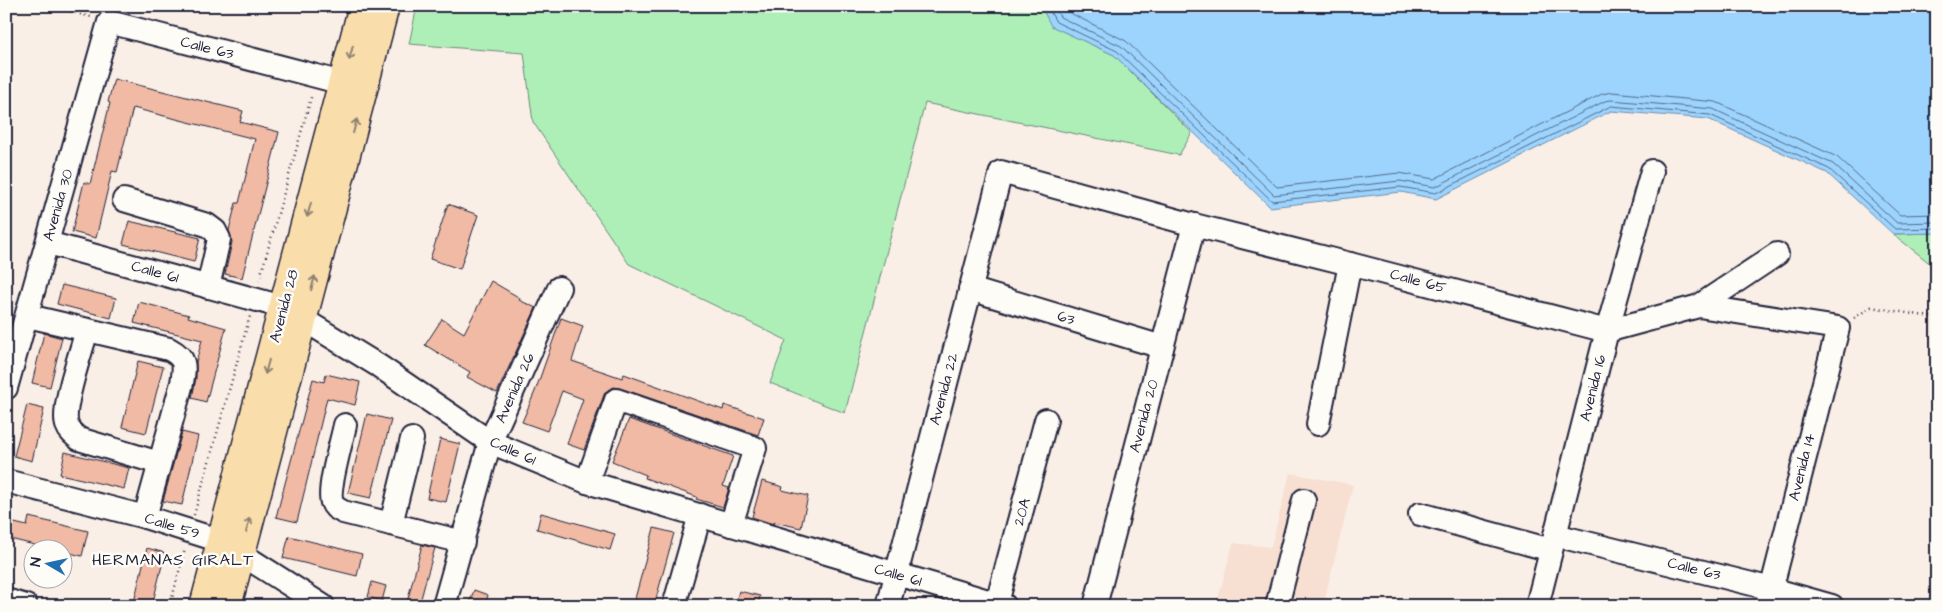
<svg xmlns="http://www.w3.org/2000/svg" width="1943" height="612" font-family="'Architects Daughter',sans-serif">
<rect width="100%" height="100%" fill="#faefe6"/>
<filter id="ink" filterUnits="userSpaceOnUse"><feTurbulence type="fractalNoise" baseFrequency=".02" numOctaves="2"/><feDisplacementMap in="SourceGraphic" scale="10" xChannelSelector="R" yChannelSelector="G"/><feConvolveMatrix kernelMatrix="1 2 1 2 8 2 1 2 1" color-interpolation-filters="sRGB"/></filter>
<g filter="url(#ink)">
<polygon fill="#f7dfd2" points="1290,473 1353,485 1323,606 1216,606 1233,543 1271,547"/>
<g fill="#aeefb7" stroke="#688879">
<polygon points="417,6 1041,6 1052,26 1114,55 1192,133 1179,155 925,103 845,413 770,383 786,340 629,264 533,122 524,53 409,44"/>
<polygon points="1937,233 1937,269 1893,234"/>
</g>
<polygon fill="#9dd4fd" stroke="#6c8daf" points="1041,6 1937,6 1937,233 1893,234 1827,173 1708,119 1611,111 1436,199 1401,192 1270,207 1114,55 1051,26"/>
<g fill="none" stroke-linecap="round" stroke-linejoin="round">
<g stroke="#536989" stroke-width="1">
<polyline points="1047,6 1056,22 1117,51 1272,201 1400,187 1436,193 1611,106 1710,115 1829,169 1895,229 1937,228"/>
<polyline points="1054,6 1060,17 1121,46 1274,195 1400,181 1435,187 1605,101 1611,100 1713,109 1833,164 1897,223 1937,222"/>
<polyline points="1062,6 1066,11 1126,41 1277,187 1399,173 1434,179 1602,94 1612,92 1716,102 1837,157 1900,215 1937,214"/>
</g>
</g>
<g fill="#f0baa4" stroke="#22223b">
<polygon points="114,79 243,111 240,122 279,132 242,278 225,274 232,242 229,230 236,203 239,203 255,139 133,108 117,172 112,171 96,238 72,232 84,182 90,184 110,103 108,102"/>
<polygon points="448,204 478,215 460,269 430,259"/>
<polygon points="129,221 200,238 194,262 123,244"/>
<polygon points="491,281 520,298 519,300 536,308 497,393 467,377 470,372 425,345 442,319 464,333"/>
<polygon points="62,285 116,298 111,318 57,304"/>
<polygon points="139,302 189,315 188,317 226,328 206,402 192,398 196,378 196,362 202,340 134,323"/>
<polygon points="561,318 583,326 572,361 622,378 624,374 723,410 724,405 764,418 758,435 620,388 614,387 605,392 584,450 567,444 583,399 562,391 547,431 522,422 536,389"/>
<polygon points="44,333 62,338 50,387 32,383"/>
<polygon points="138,361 163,367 146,433 122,427"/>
<polygon points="326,374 360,382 355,405 327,398 297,522 276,517 313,379 324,382"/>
<polygon points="27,405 44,409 32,461 14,456"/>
<polygon points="367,414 391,420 371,498 348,493"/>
<polygon points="629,419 733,456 723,486 729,488 723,507 696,499 697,497 645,478 646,475 612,461"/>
<polygon points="182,432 198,436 182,505 163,501"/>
<polygon points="440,439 460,444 446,502 427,498"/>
<polygon points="65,452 129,468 124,489 60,474"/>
<polygon points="762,481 783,487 782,490 808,496 801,528 774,522 773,524 752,517"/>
<polygon points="541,513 615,534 610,550 537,529"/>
<polygon points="29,517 88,531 82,556 62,551 62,550 55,550 6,538 6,521 27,526"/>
<polygon points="654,528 674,533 654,606 633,606"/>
<polygon points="289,536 362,554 357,576 283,558"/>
<polygon points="422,545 435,548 427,576 419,606 406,606"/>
<polygon points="147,548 165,553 152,606 133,606"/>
<polygon points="372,582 386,586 382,601 368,597"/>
<polygon points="474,590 488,595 485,606 469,606"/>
<polygon points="739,591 760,596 758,606 735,606"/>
</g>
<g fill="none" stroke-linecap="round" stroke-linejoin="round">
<defs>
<g id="minor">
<polyline points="124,200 207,225 215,231 219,239 208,287"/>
<polyline points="48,243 283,307 379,366 490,442 587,482 1005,606"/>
<polyline points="970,289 1162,347"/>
<polyline points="1699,306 1777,254"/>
<path d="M28,316l141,33c17,9 16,16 13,34l-37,134"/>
<path d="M87,330c-5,19 -26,78 -20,95 2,6 7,10 12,14l80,24"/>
<polyline points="6,388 109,22 358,87"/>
<polyline points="1318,424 1350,264"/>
<path d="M345,425c-3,15 -18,65 -13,77 2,6 6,7 11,10l120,30"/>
<polyline points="6,481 145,517 221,541 323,606"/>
<polyline points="587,482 616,400 755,448 731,525"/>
<polyline points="1420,514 1551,550"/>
<polyline points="391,524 412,439"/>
<polyline points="1555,535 1772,589 1832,606"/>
<polyline points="6,600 26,606"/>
<polyline points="997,603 1046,420"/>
<polyline points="444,606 490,442 559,288"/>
<polyline points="674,606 700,515"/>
<polyline points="888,606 1001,172 1194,225 1350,264 1607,331 1699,306 1838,328 1767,606"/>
<polyline points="1095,606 1194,225"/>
<polyline points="1277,606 1304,500"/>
<polyline points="1537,606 1607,331 1652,171"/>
</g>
<g id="major">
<polyline points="204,606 363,6"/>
<polyline points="227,606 385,6"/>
</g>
</defs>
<use href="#minor" stroke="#22223b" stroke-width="26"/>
<use href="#major" stroke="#22223b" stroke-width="31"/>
<g stroke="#22223b" stroke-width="2.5" stroke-dasharray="1 4" stroke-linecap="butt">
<polyline points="51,6 91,17"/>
<polyline points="259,281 312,94"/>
<polyline points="1854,318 1871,307 1937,318"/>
<polyline points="194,515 250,316"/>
<polyline points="170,606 185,549"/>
</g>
<use href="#minor" stroke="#fdfcf7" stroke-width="22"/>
<use href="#major" stroke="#f9deab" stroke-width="28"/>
</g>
<defs><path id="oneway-shaft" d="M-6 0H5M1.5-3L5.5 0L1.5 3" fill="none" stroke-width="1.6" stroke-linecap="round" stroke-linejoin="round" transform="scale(1.25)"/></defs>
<g stroke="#8e8073">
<use href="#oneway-shaft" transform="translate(351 53) rotate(105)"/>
<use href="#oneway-shaft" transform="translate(355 126) rotate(-75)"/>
<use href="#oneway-shaft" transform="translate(309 210) rotate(105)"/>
<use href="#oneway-shaft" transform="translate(313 283) rotate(-75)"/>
<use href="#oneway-shaft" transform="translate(267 367) rotate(105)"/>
<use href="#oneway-shaft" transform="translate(248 525) rotate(-75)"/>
</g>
</g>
<g text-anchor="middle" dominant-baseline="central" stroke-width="5" stroke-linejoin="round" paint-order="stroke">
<g font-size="15" fill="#22223b" stroke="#fdfcf7">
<text transform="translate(207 48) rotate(14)">Calle 63</text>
<text transform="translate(58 205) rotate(-74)">Avenida 30</text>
<text transform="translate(155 272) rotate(15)">Calle 61</text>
<text transform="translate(1418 281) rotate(15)">Calle 65</text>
<text transform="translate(284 306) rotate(-75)">Avenida 28</text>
<text transform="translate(1066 318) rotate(17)">63</text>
<text transform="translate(515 388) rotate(-66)">Avenida 26</text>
<text transform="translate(1593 388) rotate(-76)">Avenida 16</text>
<text transform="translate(944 389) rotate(-75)">Avenida 22</text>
<text transform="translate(1144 416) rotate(-75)">Avenida 20</text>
<text transform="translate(513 451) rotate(24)">Calle 61</text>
<text transform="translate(1802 467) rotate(-76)">Avenida 14</text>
<text transform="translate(1022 512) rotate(-75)">20A</text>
<text transform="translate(172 526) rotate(17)">Calle 59</text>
<text transform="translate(1694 569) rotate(14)">Calle 63</text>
<text transform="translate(898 575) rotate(16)">Calle 61</text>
</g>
<g font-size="16" letter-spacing="1" fill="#22223b" stroke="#fdfcf7">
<text x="173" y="560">HERMANAS GIRALT</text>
</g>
</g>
<rect width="1943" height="612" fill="none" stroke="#fdfcf7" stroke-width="25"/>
<rect x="12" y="12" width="1918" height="587" fill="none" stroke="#22223b" stroke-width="2" filter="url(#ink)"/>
<g transform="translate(48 564) rotate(279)"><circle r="24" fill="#fdfcf7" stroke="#a5a5ac"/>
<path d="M0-4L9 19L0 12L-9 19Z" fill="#1f6fb2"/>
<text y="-8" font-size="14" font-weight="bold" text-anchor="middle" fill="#22223b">N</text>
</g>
</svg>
